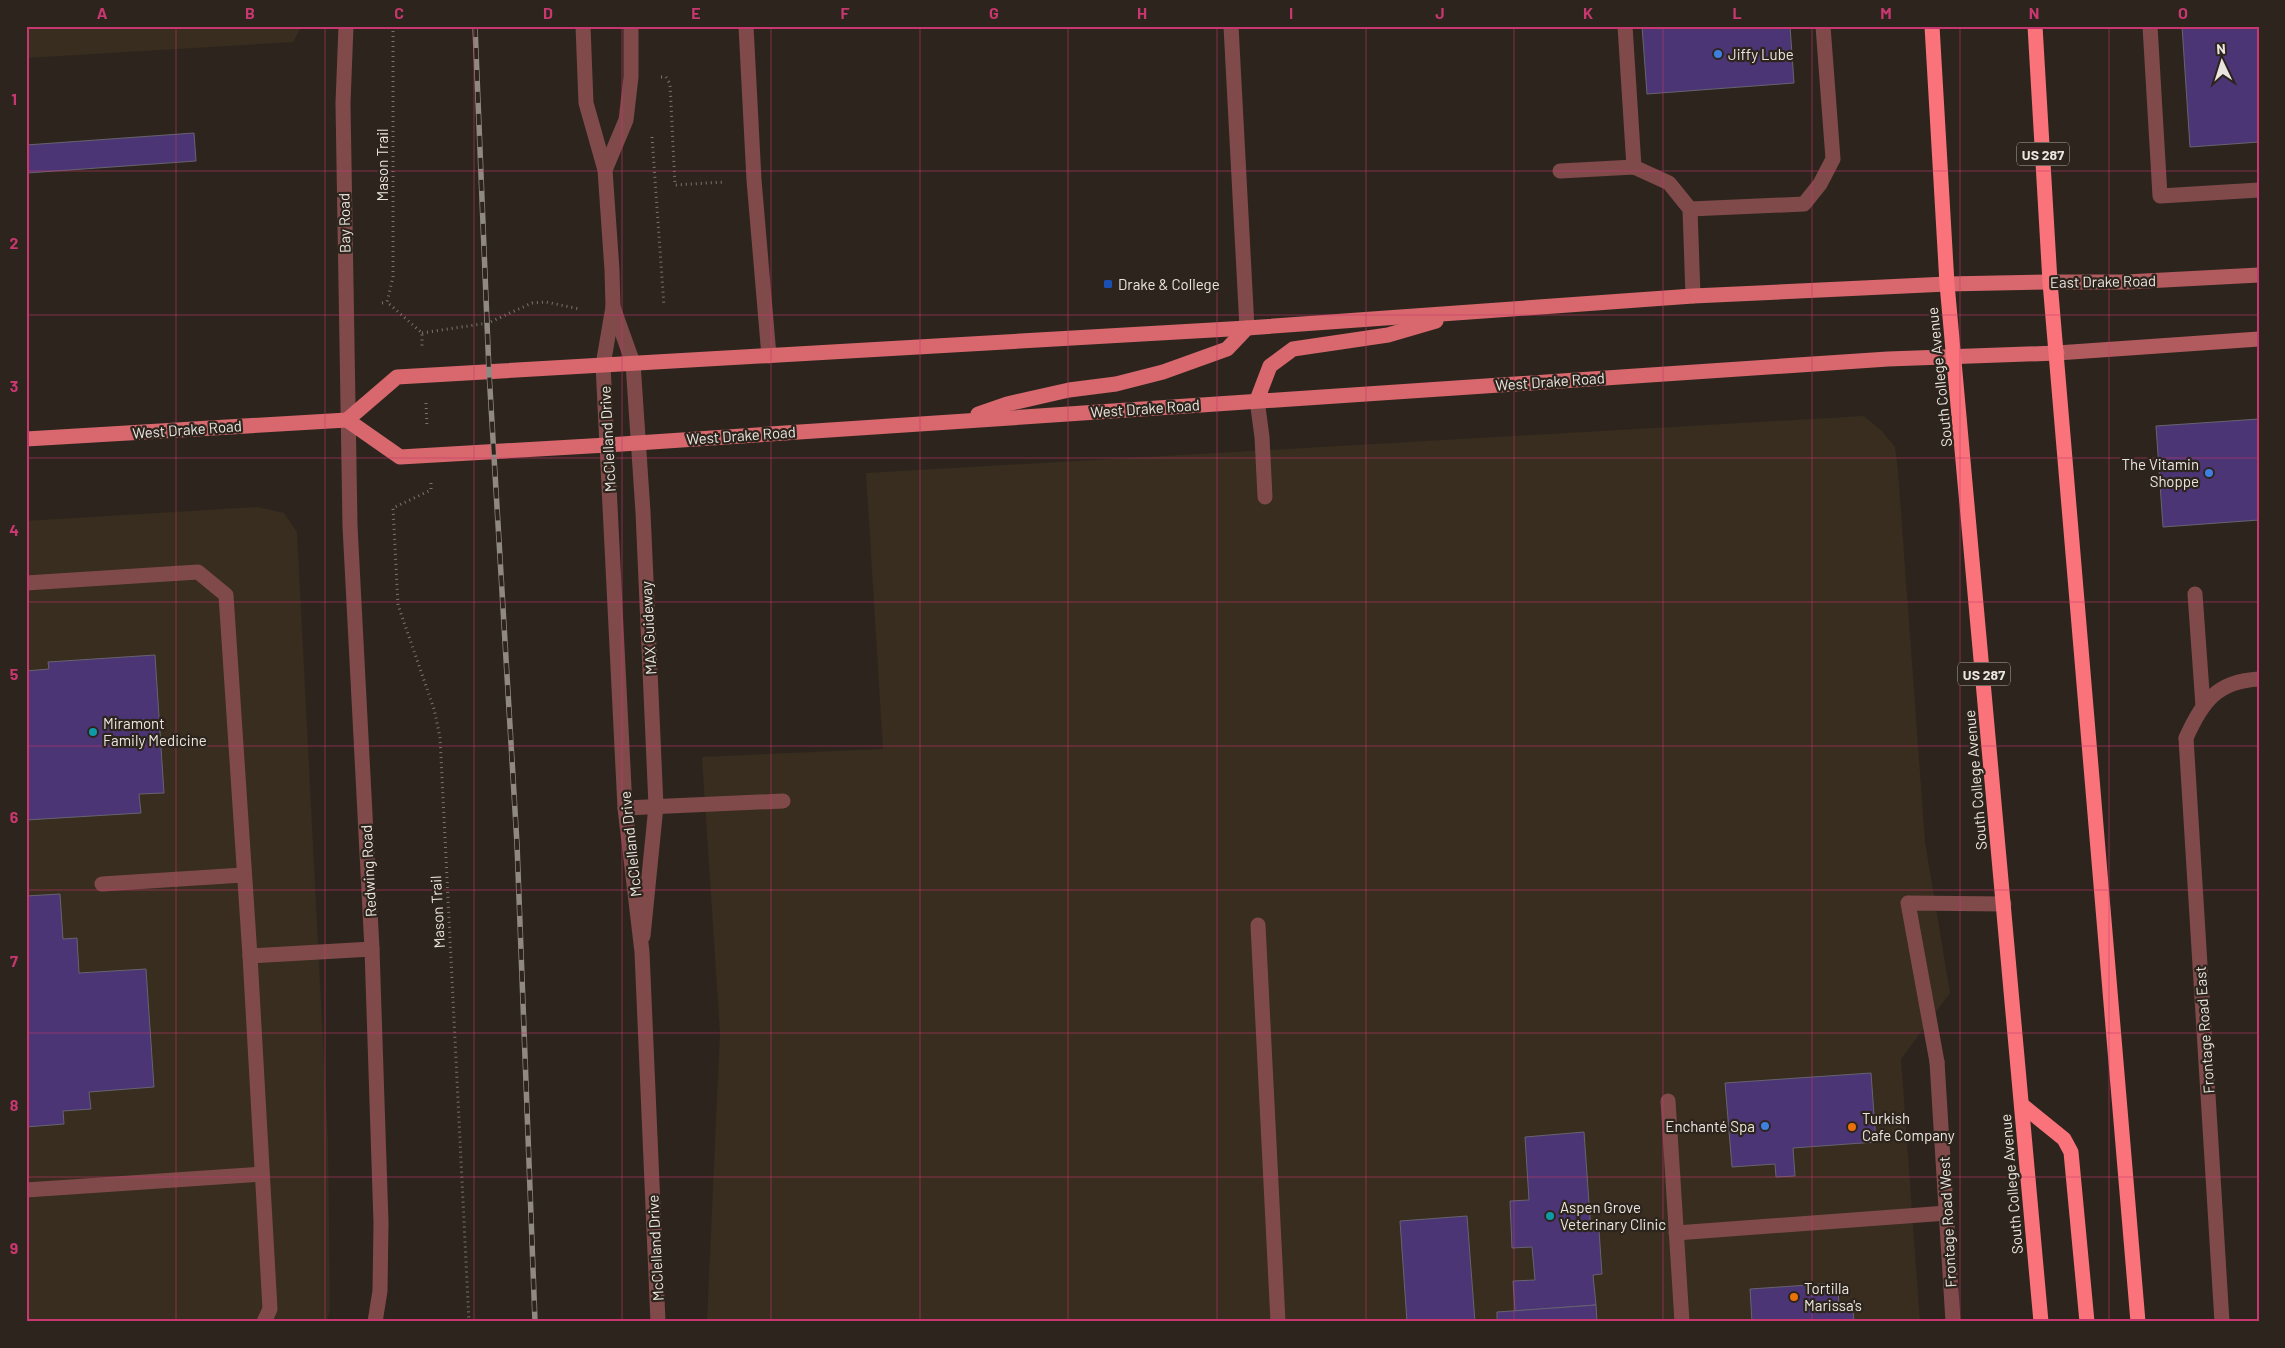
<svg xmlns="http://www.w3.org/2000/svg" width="2285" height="1348" font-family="Barlow,sans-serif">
<rect width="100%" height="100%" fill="#2d251d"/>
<g fill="#382d1f">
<polygon points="26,26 302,26 293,42 26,58"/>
<polygon points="1864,416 1882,431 1895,447 1898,471 1925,842 1950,993 1901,1059 1920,1322 707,1322 720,1033 702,757 883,749 866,473"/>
<polygon points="257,507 284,513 297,532 328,1140 330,1309 327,1322 26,1322 26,521"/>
</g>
<g fill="#4c3575" stroke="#66636f">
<polygon points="1642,26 1790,26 1794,83 1647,94"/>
<polygon points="2182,26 2259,26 2259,142 2190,147"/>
<polygon points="194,133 196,161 27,173 26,145"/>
<polygon points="2259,419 2259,520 2163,527 2156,426"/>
<polygon points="155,655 164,793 139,794 141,813 26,820 26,671 49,669 48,662"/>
<polygon points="60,894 63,939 77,938 79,973 146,969 154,1087 89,1092 91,1109 63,1111 64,1124 26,1127 26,896"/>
<polygon points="1871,1073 1876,1142 1793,1148 1795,1176 1776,1177 1775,1164 1732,1167 1725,1083"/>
<polygon points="1584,1132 1591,1231 1599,1230 1602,1274 1593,1275 1596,1305 1515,1311 1513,1281 1535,1280 1532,1247 1512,1248 1510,1201 1529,1200 1525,1137"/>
<polygon points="1467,1216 1475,1322 1407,1322 1400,1221"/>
<polygon points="1838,1283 1839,1307 1853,1306 1854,1322 1752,1322 1750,1289"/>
<polygon points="1596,1305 1597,1322 1497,1322 1497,1312"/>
</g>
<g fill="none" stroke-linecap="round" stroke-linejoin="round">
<g stroke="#7b746d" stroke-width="3" stroke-dasharray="1 4" stroke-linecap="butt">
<polyline points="393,26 393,277 387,302 422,333 422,347"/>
<polyline points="661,77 666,77 670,84 675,185 724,182"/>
<polyline points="652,137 664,306"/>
<polyline points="382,303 387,302"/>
<polyline points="422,333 488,323 532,303 546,302 580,309"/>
<polyline points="426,403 427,427"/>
<polyline points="431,483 431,490 393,508 398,605 434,709 440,737 469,1322"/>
</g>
<g stroke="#804a4b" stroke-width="15">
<polyline points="583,26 586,103 605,170 612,270 613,307 603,365"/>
<polyline points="746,26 754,180 769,356"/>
<polyline points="1231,26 1247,328"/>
<polyline points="1625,26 1634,167"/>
<polyline points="2150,26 2160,196 2259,190"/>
<polyline points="605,170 626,120 631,77 631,26"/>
<polyline points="1560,171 1634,167 1669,183 1690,209 1693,296"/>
<polyline points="1690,209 1804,204 1820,184 1833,159 1823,26"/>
<polyline points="613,307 633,363 643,512 656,806 643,936"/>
<polyline points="1257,400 1262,437 1265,497"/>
<polyline points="26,583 198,572 226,595 250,956 270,1309 264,1322"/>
<polyline points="2195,594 2203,706"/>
<path d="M2186,738c16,-36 31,-57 73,-59"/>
<polyline points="625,808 783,801"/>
<polyline points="102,884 243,875"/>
<polyline points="1258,925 1278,1322"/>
<polyline points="250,956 372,949"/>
<polyline points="1937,1062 1908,903 2004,904"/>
<polyline points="1668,1101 1682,1322"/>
<polyline points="26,1190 262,1174"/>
<polyline points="1676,1233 1947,1213"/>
</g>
<g stroke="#804a4b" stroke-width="15">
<polyline points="346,26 343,103 350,526 372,949 381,1223 380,1291 375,1322"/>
<polyline points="603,365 625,808 642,952 658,1322"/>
<polyline points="2186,738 2222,1322"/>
<polyline points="1937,1062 1953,1322"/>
</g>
<g stroke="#b25b5f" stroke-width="15">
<polyline points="2050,282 2126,282 2259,275"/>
<polyline points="2057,353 2259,339"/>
</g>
<g stroke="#d8686e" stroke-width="15">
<polyline points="1257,400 1270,366 1293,349 1388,335 1436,321"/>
<polyline points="978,414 1007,404 1069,390 1116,384 1163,372 1227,349 1247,328"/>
<polyline points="347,420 400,457 607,445 1888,359 2057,353"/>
<polyline points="26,439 347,420 397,377 1247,328 1693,296 1947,284 2050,282"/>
</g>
<g stroke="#fa737b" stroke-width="15">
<polyline points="1932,26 1947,284 2041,1322"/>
<polyline points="2035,26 2050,282 2138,1322"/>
<polyline points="2022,1105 2064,1139 2071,1152 2087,1322"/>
</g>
<defs>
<polyline id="rail" points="475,26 489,372 517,844 535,1322"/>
</defs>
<use href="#rail" stroke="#908982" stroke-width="5.5"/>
<use href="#rail" stroke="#2d251d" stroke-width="4" stroke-dasharray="11" stroke-linecap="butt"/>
</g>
<path fill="none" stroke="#c8376f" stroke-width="1" stroke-opacity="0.55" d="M176,26v1296M325,26v1296M474,26v1296M622,26v1296M771,26v1296M920,26v1296M1068,26v1296M1217,26v1296M1366,26v1296M1514,26v1296M1663,26v1296M1812,26v1296M1960,26v1296M2109,26v1296M26,171h2233M26,315h2233M26,458h2233M26,602h2233M26,746h2233M26,890h2233M26,1033h2233M26,1177h2233"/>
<g fill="#3f7fe0" stroke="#2d251d" stroke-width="2">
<circle cx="1718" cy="54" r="5"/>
<circle cx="2209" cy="473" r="5"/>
<circle cx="1765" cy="1126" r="5"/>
</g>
<rect fill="#1a4fb4" stroke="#2d251d" stroke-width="2" x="1103" y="279" width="10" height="10" rx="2.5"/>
<g fill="#0f9aa8" stroke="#2d251d" stroke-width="2">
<circle cx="93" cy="732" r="5"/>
<circle cx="1550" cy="1216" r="5"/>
</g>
<g fill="#e8710a" stroke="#2d251d" stroke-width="2">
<circle cx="1852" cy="1127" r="5"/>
<circle cx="1794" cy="1297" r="5"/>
</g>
<g text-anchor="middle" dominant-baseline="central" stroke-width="4.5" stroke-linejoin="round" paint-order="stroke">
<g fill="#2d251d" stroke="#b1aba5" stroke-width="1">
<rect x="2017" y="142.5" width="52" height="23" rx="4"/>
<rect x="1958" y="662.5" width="52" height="23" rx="4"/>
</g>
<g font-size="14" font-weight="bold" fill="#eae5df">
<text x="2043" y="154">US 287</text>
<text x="1984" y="674">US 287</text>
</g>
<g font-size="15" fill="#eae5df" stroke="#2d251d" text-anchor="start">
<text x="1728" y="54">Jiffy Lube</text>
<text x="1118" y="284">Drake &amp; College</text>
<text x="2199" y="464" text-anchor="end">The Vitamin<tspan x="2199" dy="17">Shoppe</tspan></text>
<text x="103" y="723">Miramont<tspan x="103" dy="17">Family Medicine</tspan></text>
<text x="1862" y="1118">Turkish<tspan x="1862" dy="17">Cafe Company</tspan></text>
<text x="1755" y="1126" text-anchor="end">Enchanté Spa</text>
<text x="1560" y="1207">Aspen Grove<tspan x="1560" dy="17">Veterinary Clinic</tspan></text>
<text x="1804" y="1288">Tortilla<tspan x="1804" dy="17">Marissa's</tspan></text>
</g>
<g font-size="15" fill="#eae5df" stroke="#2d251d">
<text transform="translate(382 165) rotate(-90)">Mason Trail</text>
<text transform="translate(344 223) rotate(-91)">Bay Road</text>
<text transform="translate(2103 281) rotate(-1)">East Drake Road</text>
<text transform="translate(1939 377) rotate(-96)">South College Avenue</text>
<text transform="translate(1550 381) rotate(-4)">West Drake Road</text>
<text transform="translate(1145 408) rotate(-4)">West Drake Road</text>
<text transform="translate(187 429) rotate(-4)">West Drake Road</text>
<text transform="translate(741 435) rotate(-4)">West Drake Road</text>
<text transform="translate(607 439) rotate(-93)">McClelland Drive</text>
<text transform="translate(648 628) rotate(-93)">MAX Guideway</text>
<text transform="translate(1975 780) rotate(-95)">South College Avenue</text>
<text transform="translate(630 844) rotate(-96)">McClelland Drive</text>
<text transform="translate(368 871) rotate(-93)">Redwing Road</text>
<text transform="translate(437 912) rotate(-93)">Mason Trail</text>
<text transform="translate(2204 1030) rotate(-94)">Frontage Road East</text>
<text transform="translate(2011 1184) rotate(-95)">South College Avenue</text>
<text transform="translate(1947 1222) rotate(-93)">Frontage Road West</text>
<text transform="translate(655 1248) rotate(-93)">McClelland Drive</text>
</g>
</g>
<rect width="2285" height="1348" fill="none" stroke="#2d251d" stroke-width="55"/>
<g transform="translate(2222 62) rotate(356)" stroke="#2d251d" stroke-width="4" paint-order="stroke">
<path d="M0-4L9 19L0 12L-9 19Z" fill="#eae5df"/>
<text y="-8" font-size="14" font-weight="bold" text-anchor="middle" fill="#eae5df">N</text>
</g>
<rect x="28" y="28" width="2230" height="1292" fill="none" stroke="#c8376f" stroke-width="2"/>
<g font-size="16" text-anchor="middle" font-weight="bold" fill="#c8376f">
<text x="102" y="19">A</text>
<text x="250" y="19">B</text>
<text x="399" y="19">C</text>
<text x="548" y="19">D</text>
<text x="696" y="19">E</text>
<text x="845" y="19">F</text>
<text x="994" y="19">G</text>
<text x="1142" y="19">H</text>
<text x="1291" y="19">I</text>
<text x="1440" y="19">J</text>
<text x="1588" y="19">K</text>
<text x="1737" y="19">L</text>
<text x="1886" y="19">M</text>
<text x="2034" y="19">N</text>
<text x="2183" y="19">O</text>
<text x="14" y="105">1</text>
<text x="14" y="249">2</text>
<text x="14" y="392">3</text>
<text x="14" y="536">4</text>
<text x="14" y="680">5</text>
<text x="14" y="823">6</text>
<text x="14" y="967">7</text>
<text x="14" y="1111">8</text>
<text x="14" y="1254">9</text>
</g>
</svg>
